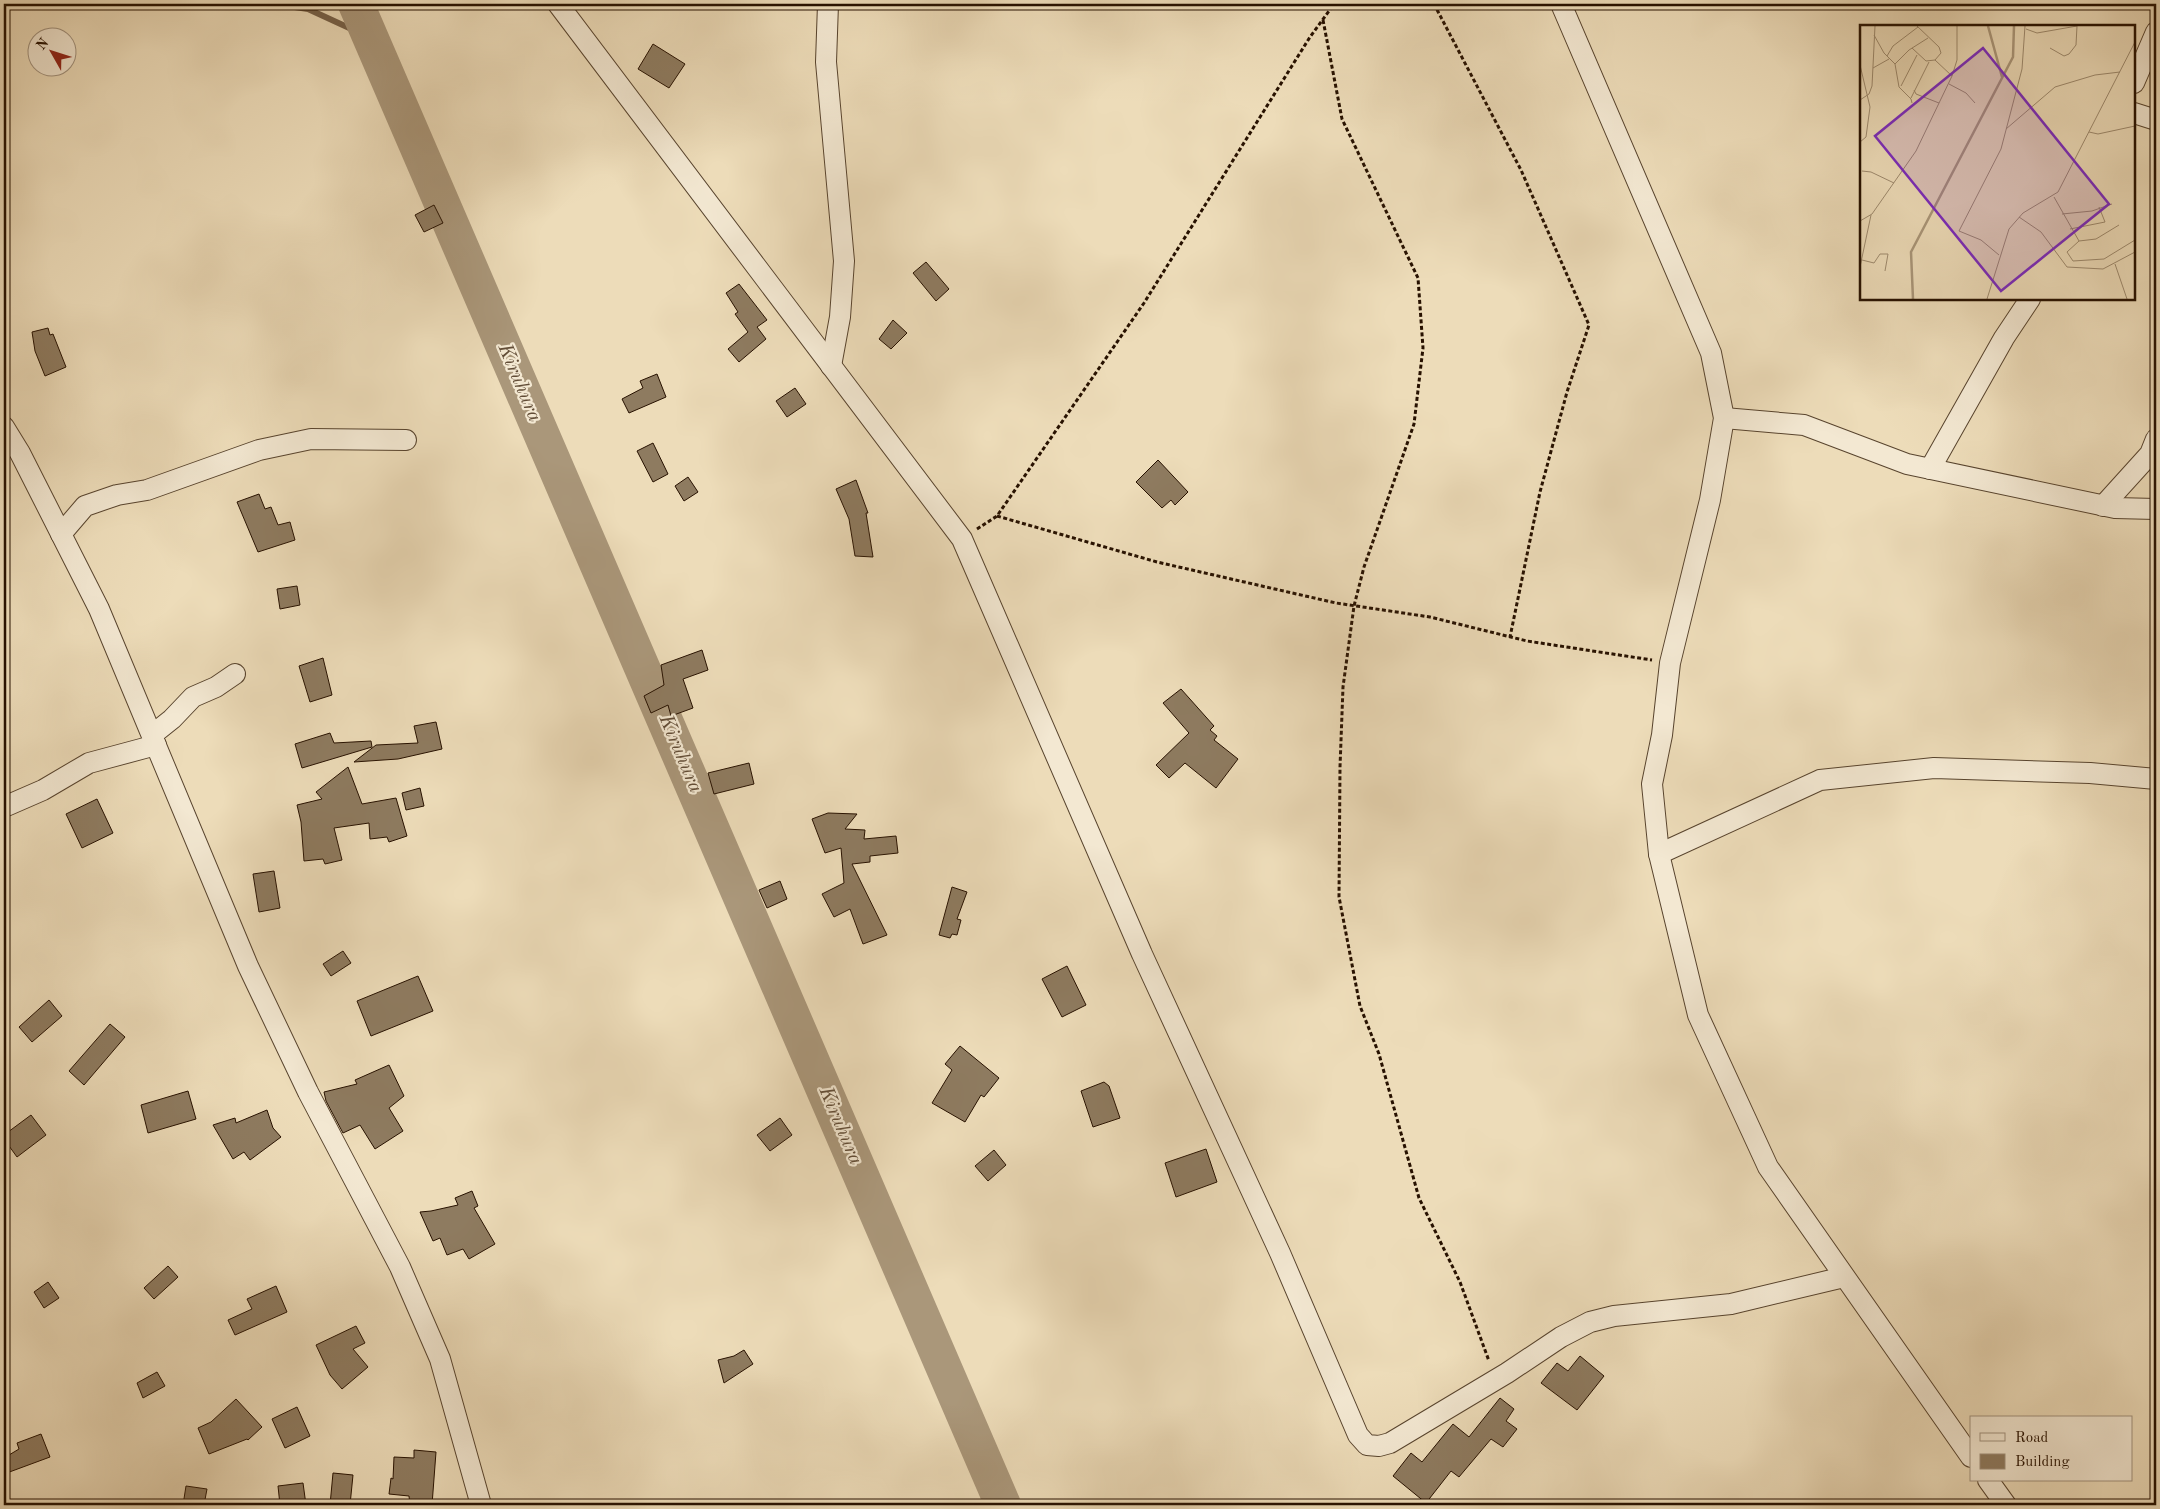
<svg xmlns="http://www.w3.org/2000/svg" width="2160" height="1509" font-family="'Old Standard TT',serif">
<rect width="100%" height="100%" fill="#eddcb9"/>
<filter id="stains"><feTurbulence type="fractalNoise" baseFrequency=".004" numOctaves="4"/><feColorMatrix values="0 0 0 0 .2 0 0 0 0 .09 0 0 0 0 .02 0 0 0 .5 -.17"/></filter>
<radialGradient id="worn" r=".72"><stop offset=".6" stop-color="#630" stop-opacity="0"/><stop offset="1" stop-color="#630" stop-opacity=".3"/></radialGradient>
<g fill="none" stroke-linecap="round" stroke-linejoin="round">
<polyline stroke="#766149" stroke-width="6" points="275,4 308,9 371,38"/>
<polyline stroke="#aa977a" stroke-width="36" points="356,4 1003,1505"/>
</g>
<g fill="#8e7b60" stroke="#271100">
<polygon points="653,44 685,64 669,88 638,69"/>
<polygon points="434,205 443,223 424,232 415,215"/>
<polygon points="926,262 949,289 936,301 913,273"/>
<polygon points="739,284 767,320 757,327 766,339 739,362 728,349 748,332 735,314 738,312 726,293"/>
<polygon points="893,320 907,333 891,349 879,339"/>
<polygon points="48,328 50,335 53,334 66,367 45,376 35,351 32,332"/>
<polygon points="657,374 666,397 629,413 622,399 643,388 640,381"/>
<polygon points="795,388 806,404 787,417 776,401"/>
<polygon points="653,443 668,474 653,482 637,451"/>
<polygon points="1158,460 1188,492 1175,505 1171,500 1162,508 1136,482"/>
<polygon points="688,477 698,492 684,501 675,486"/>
<polygon points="856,480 868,513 866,513 873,557 855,556 849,519 836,489"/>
<polygon points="259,494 265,509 271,507 278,525 290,522 295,540 258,552 237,502"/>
<polygon points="297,586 300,605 280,609 277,589"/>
<polygon points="702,650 708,670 683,679 693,708 671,716 668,705 651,713 644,696 664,685 661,665"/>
<polygon points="323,658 332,695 310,702 299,666"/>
<polygon points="1181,689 1214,726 1210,730 1217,736 1214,740 1238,759 1216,788 1185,763 1169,778 1156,765 1189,733 1163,703"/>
<polygon points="436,722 442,749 398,759 354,762 376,745 418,743 414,726"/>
<polygon points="330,733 334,743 371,741 372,747 302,768 295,744"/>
<polygon points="749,763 754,784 714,794 708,773"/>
<polygon points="348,767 362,804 396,798 407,836 389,842 387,837 370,839 369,823 334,828 342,860 325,864 323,859 304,861 301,822 297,805 322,799 316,792"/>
<polygon points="420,788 424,806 406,810 402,793"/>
<polygon points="97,799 113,833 82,848 66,814"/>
<polygon points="828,813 857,814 845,829 865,830 864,839 896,836 898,853 870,856 870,862 852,864 887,935 863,944 850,909 834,917 822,894 844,883 841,848 825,853 812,819"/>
<polygon points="274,871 280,908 259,912 253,874"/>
<polygon points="780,881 787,899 767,908 759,890"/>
<polygon points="952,887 967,892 957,919 961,920 957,935 952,934 950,938 939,935"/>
<polygon points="343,951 351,963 331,976 323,964"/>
<polygon points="1067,966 1086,1005 1062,1017 1042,979"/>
<polygon points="418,976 433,1011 371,1036 357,1001"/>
<polygon points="49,1000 62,1016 32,1042 19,1027"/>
<polygon points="110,1024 125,1037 84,1085 69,1071"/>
<polygon points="960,1046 999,1078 984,1097 981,1095 965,1122 932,1103 952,1070 945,1064"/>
<polygon points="389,1065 404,1096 389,1108 403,1131 375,1149 360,1125 343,1133 326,1101 324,1092 357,1084 355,1080"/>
<polygon points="1104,1082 1109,1086 1120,1118 1093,1127 1081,1091"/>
<polygon points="188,1091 196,1119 148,1133 141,1105"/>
<polygon points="267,1110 273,1128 281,1137 250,1160 244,1152 233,1159 213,1125 235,1118 236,1123"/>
<polygon points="31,1115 46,1135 17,1157 4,1139 4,1135"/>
<polygon points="780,1118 792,1135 770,1151 757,1135"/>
<polygon points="1206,1149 1217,1182 1176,1197 1165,1163"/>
<polygon points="994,1150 1006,1165 988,1181 975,1166"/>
<polygon points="472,1191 478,1206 474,1208 495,1244 469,1259 463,1249 447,1255 440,1238 433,1241 420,1212 431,1211 458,1205 455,1198"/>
<polygon points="168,1266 178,1277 154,1299 144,1288"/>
<polygon points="48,1282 59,1298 44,1308 34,1292"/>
<polygon points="276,1286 287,1312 235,1335 228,1320 252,1309 247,1299"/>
<polygon points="356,1326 365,1343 353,1349 368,1367 342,1389 330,1375 316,1345"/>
<polygon points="744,1350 753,1364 724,1383 718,1360 734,1356"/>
<polygon points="1580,1356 1604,1376 1577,1410 1541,1383 1557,1363 1568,1371"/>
<polygon points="157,1372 165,1386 143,1398 137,1383"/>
<polygon points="1500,1398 1514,1409 1506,1421 1517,1429 1503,1447 1491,1439 1459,1477 1451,1471 1426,1503 1393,1476 1411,1453 1422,1462 1453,1424 1469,1437"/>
<polygon points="236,1399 262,1427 248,1440 247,1439 209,1454 198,1428 211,1422"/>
<polygon points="297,1407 310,1436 285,1448 272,1419"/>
<polygon points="41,1434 50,1457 4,1474 4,1458 19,1449 17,1443"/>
<polygon points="414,1450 436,1452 432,1505 410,1505 409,1496 389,1494 391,1478 393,1479 394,1457 414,1458"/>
<polygon points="333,1473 353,1475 350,1505 330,1505"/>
<polygon points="303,1483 306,1505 280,1505 278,1486"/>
<polygon points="186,1486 207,1489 204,1505 183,1505"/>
</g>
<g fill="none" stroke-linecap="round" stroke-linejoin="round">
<defs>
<g id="minor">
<polyline points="558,4 962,539 1142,954 1280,1253 1358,1435 1367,1445 1379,1446 1390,1443 1507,1373 1561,1337 1590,1322 1614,1316 1731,1304 1844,1277"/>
<polyline points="828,4 826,62 844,261 840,317 831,366"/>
<polyline points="1561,4 1711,353 1724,418 1710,500 1670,663 1662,735 1652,784 1659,854 1698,1015 1768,1167 1971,1457"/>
<polyline points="2134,83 2156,32"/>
<polyline points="2134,113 2156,120"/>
<polyline points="1724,418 1804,425 1907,464 2115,508 2156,509"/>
<polyline points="4,427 20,453 99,609 248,966 308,1092 400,1267 440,1359 481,1505"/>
<polyline points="1930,469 2004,338 2030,299"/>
<polyline points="2103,506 2150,454 2156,439"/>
<polyline points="61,534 85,506 117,495 147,490 259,450 311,439 406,440"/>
<polyline points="152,735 172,719 193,697 216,687 235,674"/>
<polyline points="4,807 43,790 89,763 156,745"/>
<polyline points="1659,854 1820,780 1934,768 2090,773 2156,779"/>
<polyline points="1988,1480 2006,1505"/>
</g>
</defs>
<use href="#minor" stroke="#58442e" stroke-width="22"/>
<g stroke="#271100" stroke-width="3" stroke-dasharray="4 2.5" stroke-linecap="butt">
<polyline points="1434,4 1521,170 1589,325 1567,392 1540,492 1510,637"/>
<polyline points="1323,20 1342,119 1418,278 1423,348 1414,424 1364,567 1354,606 1343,687 1340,767 1339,897 1360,1006 1379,1054 1419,1198 1460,1282 1489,1361"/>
<polyline points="997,516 1157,562 1336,603 1430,617 1527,641 1652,660"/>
<polyline points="977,529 997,516 1144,303 1310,37 1334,4"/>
</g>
<use href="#minor" stroke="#f3e8d2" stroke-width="20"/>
</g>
<g text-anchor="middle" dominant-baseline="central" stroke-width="4.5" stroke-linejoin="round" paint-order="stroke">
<g font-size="20" font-style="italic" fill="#624d37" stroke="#f3e8d2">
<text transform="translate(519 383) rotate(67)">Kiruhura</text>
<text transform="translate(680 754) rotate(67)">Kiruhura</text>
<text transform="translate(840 1126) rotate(67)">Kiruhura</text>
</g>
</g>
<g transform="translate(1860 25)">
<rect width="275" height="275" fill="#eddcb9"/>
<path fill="none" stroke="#aa977a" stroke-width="2.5" d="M128,1l14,51M53,274l-2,-47 102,-195 1,-31"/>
<path fill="none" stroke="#9e8b6f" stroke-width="1" d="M57,1l22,21 2,6 -6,7 17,16M166,4l11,4 40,-7M14,10l10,18 11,11 4,23 12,12 1,4M52,23l14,13 9,-1M190,23l14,8 5,-2 7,-9 1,-19M27,31l6,-10 25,-19M35,39l14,-14 19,-12M0,40l10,42 -4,30 -6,5M13,43l16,-9M89,59l17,9 9,10M41,61l16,-31M54,65l2,4 23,9M51,73l18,-36M0,75l9,-6 3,-8 3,-60M146,104l49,-42 40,-12 25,-3M229,107l9,2 37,-8M2,146l9,1 23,11M194,172l25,44 -12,11 6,9 31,-2 31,-19M202,189l30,-3 20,-7M159,192l22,15 26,35 36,2 32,-17M0,196l12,-7 44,-63 36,-75 5,-16v-34M210,204l35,-7 -6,-15M219,216l17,-2 23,-14M139,230l-18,-15 -22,-9 42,-82 21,-80 3,-43M2,235l12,3 6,-9h8l-3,17M255,239l12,35M0,242l11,-52M127,274l22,-70 14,-16 35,-21 77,-150"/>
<path fill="#7b2cbf" fill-opacity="0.15" stroke="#7b2cbf" stroke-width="2.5" d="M123,23l126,156 -108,87 -126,-155z"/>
<rect width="275" height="275" fill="none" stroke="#271100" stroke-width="2.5"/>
</g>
<rect width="2160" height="1509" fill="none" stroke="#eddcb9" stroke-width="20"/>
<rect x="5" y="5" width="2150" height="1499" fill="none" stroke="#271100" stroke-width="2.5"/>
<rect x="10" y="10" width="2140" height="1489" fill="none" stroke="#271100"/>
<rect x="1970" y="1416" width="162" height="65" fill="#f3e8d2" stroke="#a1927e"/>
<rect x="1980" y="1433" width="25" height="8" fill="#f3e8d2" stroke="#a1927e"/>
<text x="2015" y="1442" font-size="15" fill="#271100">Road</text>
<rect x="1980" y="1454" width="25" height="15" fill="#8e7b60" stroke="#a1927e"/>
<text x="2015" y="1466" font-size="15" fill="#271100">Building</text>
<g transform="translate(52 52) rotate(309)"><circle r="24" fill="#f3e8d2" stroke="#a1927e"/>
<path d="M0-4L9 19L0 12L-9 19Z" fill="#8f2418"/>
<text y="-8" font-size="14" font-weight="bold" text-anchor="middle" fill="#271100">N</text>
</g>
<rect width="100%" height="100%" filter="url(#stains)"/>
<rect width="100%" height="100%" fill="url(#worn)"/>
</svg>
